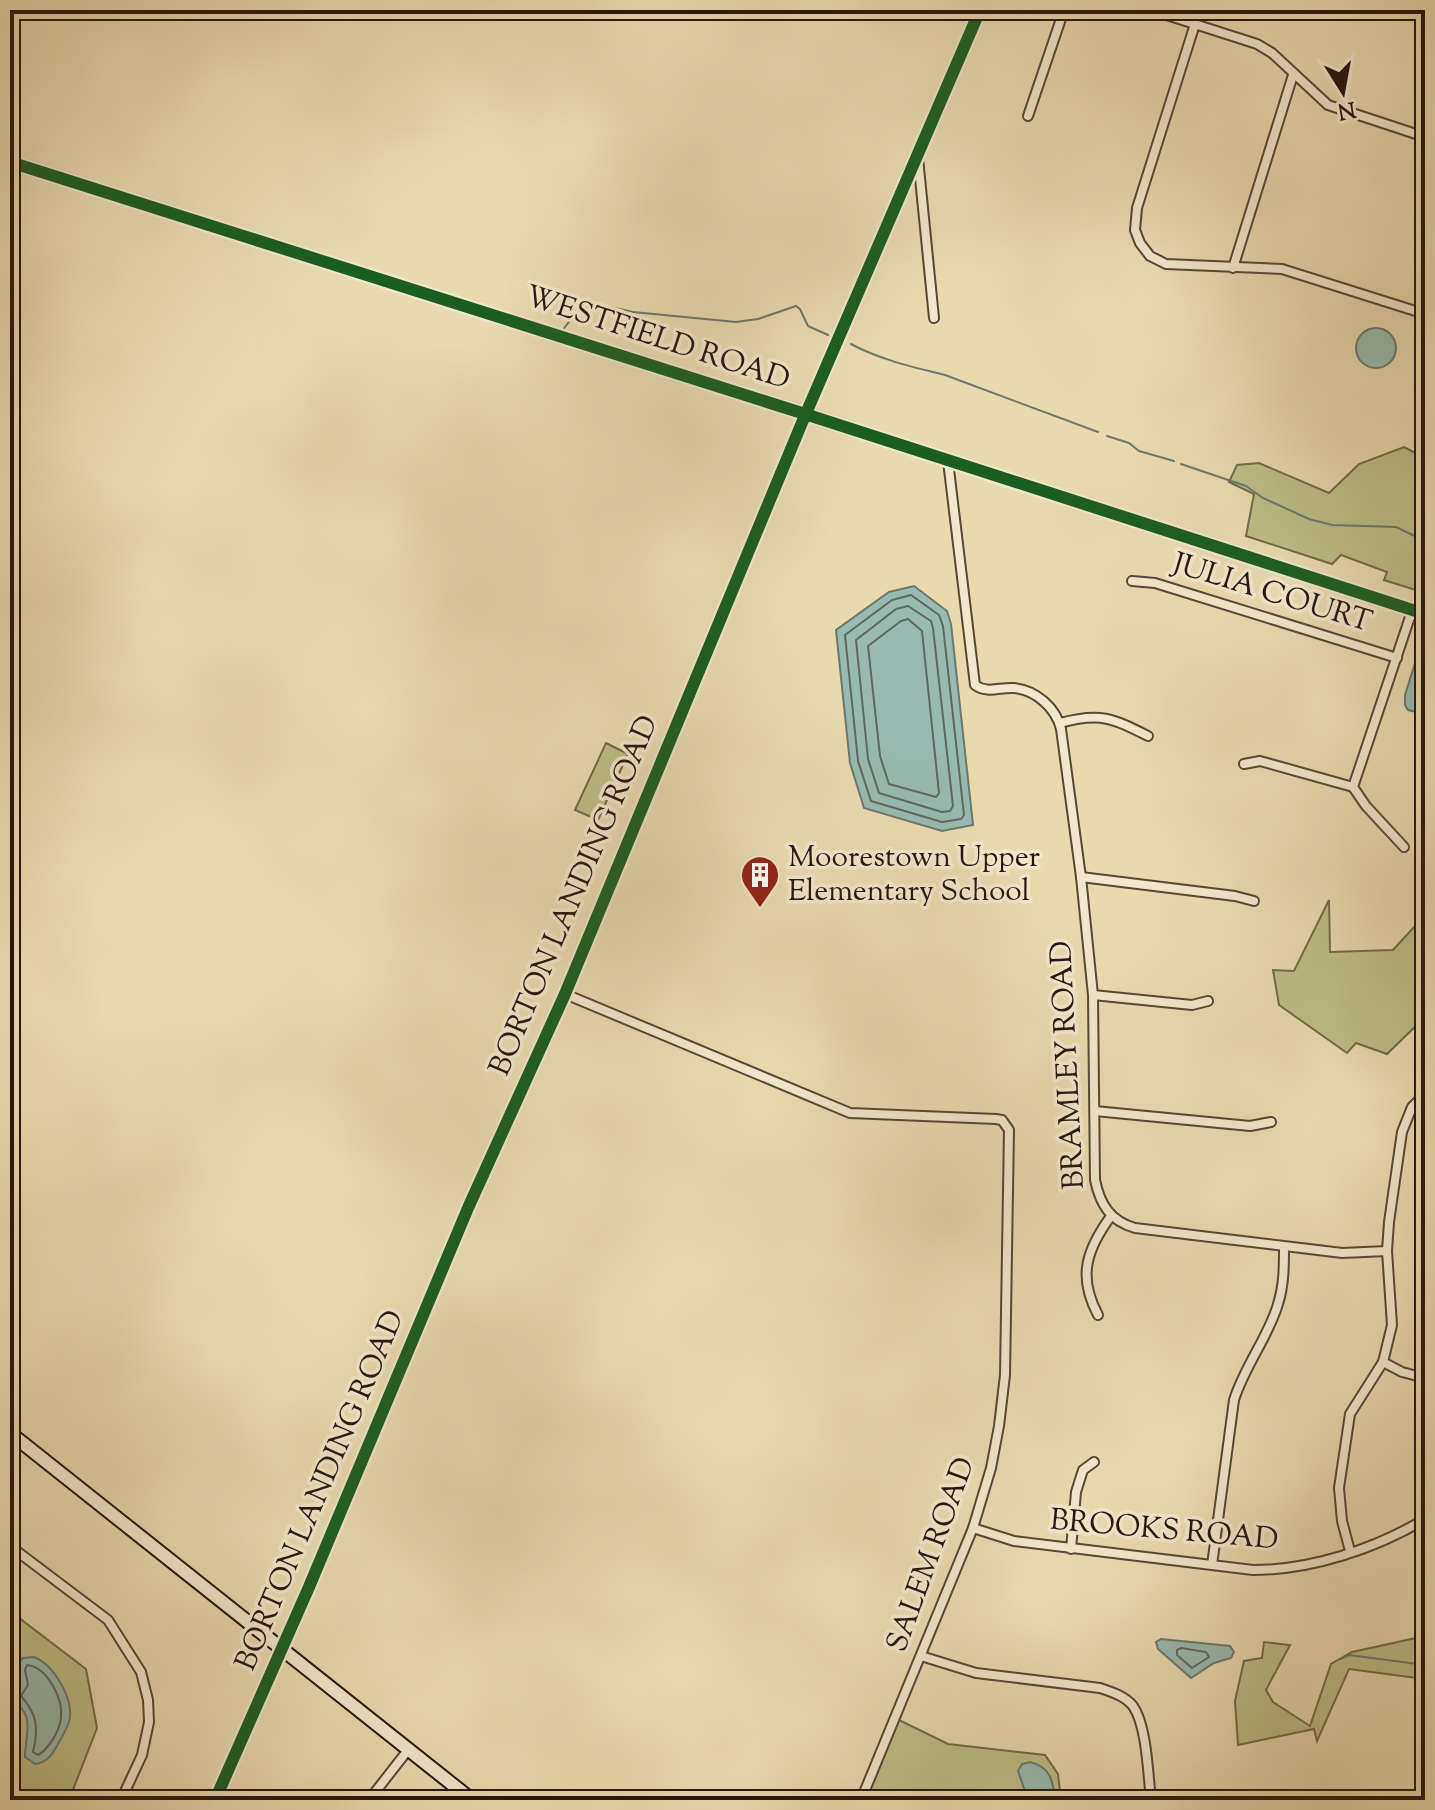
<svg xmlns="http://www.w3.org/2000/svg" width="1435" height="1810" font-family="'Sorts Mill Goudy',serif">
<rect width="100%" height="100%" fill="#e9daae"/>
<filter id="stains"><feTurbulence type="fractalNoise" baseFrequency=".0025" numOctaves="4"/><feColorMatrix values="0 0 0 0 .2 0 0 0 0 .09 0 0 0 0 .02 0 0 0 .5 -.17"/></filter>
<radialGradient id="worn" r=".72"><stop offset=".6" stop-color="#630" stop-opacity="0"/><stop offset="1" stop-color="#630" stop-opacity=".3"/></radialGradient>
<g fill="#bcbe86" stroke="#716a4a" stroke-width="2">
<polygon points="1404,447 1425,458 1425,593 1384,580 1387,572 1341,555 1332,564 1246,536 1254,494 1229,482 1237,465 1259,463 1329,493 1359,464"/>
<polygon points="606,743 628,754 598,820 575,810"/>
<polygon points="1329,900 1330,952 1393,950 1425,915 1425,1017 1387,1054 1356,1043 1347,1053 1279,1005 1273,970 1294,971"/>
<polygon points="10,1611 86,1669 97,1728 69,1800 10,1800"/>
<polygon points="1425,1636 1425,1679 1349,1669 1317,1741 1314,1729 1238,1745 1235,1701 1244,1661 1262,1658 1264,1642 1290,1645 1266,1690 1273,1702 1310,1726 1331,1664 1352,1652"/>
<polygon points="895,1718 948,1744 1045,1755 1058,1774 1061,1800 859,1800"/>
</g>
<g fill="#98bab0" stroke="#6a7870" stroke-width="2">
<circle cx="1376" cy="348" r="20"/>
<polygon points="914,586 947,611 951,624 973,825 942,831 864,808 850,763 836,630 889,592"/>
<polygon points="1425,655 1425,714 1408,710 1405,705 1405,695 1416,660"/>
<polygon points="1161,1639 1230,1646 1234,1652 1231,1658 1214,1663 1191,1678 1158,1649 1156,1642"/>
<path d="M34,1657c20,8 41,43 35,65 -3,8 -7,15 -11,22 -6,11 -10,18 -23,20l-10,-7c0,-20 12,-47 -15,-55v-20l4,4 6,-3 -2,-20 5,-5z"/>
<path d="M1030,1762c21,5 23,19 25,38h-27l-10,-29 4,-7z"/>
</g>
<g fill="none" stroke-linecap="round" stroke-linejoin="round">
<g stroke="#5f6860" stroke-width="2">
<polygon points="911,595 939,615 943,626 964,815 961,819 942,822 871,801 858,761 845,635 892,600"/>
<polygon points="908,606 931,621 933,628 953,806 950,811 942,812 879,793 868,759 856,640 896,609"/>
<polygon points="908,619 922,631 939,793 936,797 889,784 880,756 868,646 901,621"/>
<polygon points="1181,1648 1206,1652 1209,1657 1192,1668 1177,1655 1177,1650"/>
<path d="M27,1665c20,2 36,33 34,52 -1,13 -12,32 -23,38l-5,-3c6,-24 4,-38 -12,-56l7,-11 -3,-15z"/>
</g>
<g stroke="#6a7870" stroke-width="2">
<polyline points="562,331 578,310 596,304 633,312 736,322 758,319 796,306 800,309 808,326 828,335"/>
<path d="M851,344c30,16 62,23 94,31l153,57"/>
<polyline points="1107,436 1129,443 1139,451 1174,461"/>
<polyline points="1181,464 1246,486 1263,498 1309,519 1332,525 1396,527 1425,541"/>
<polyline points="1341,1659 1349,1655 1425,1665"/>
</g>
<defs>
<g id="street">
<polyline points="1151,10 1257,44 1272,53 1328,105 1425,137"/>
<polyline points="1195,24 1137,208 1135,230 1140,243 1150,256 1166,264 1282,269 1425,314"/>
<polyline points="1028,116 1064,10"/>
<polyline points="918,158 934,318"/>
<polyline points="1233,268 1293,75"/>
<path d="M948,461l27,224c12,9 25,2 39,3 22,2 42,20 47,41l20,148 12,118 2,185c5,24 15,41 40,48l207,25 45,-2"/>
<polyline points="1132,581 1155,583 1397,658"/>
<path d="M1060,723c40,-11 52,-5 88,13"/>
<polyline points="1244,764 1260,761 1353,787"/>
<polyline points="1404,847 1366,806 1353,787 1412,611"/>
<polyline points="1081,877 1235,896 1254,901"/>
<polyline points="565,994 850,1113 996,1119 1002,1120 1009,1130 1005,1375 999,1426 991,1468 973,1528 861,1800"/>
<polyline points="1093,995 1192,1005 1208,1001"/>
<polyline points="1095,1111 1250,1126 1271,1122"/>
<path d="M1098,1315c-21,-39 -11,-66 13,-99"/>
<polyline points="1383,1362 1402,1372 1425,1378"/>
<path d="M973,1528l41,13 239,29c58,0 122,-21 172,-51"/>
<polyline points="10,1546 108,1620 141,1672 148,1700 149,1722 142,1755 121,1800"/>
<polyline points="1071,1549 1076,1492 1083,1470 1094,1462"/>
<polyline points="1350,1551 1342,1521 1339,1488 1350,1414 1383,1362 1392,1325 1387,1251 1389,1222 1402,1132 1412,1107 1425,1094"/>
<path d="M1212,1565l22,-165c11,-35 35,-64 44,-96 6,-19 6,-38 6,-57"/>
<path d="M921,1656l55,17 124,15c12,4 25,8 33,18 14,20 15,69 18,94"/>
<polyline points="369,1800 408,1750"/>
</g>
<g id="secondary">
<polyline points="10,162 805,414 1425,614"/>
<polyline points="10,1433 472,1800"/>
<polyline points="215,1800 309,1587 468,1208 565,994 801,425 980,10"/>
</g>
</defs>
<use href="#street" stroke="#574737" stroke-width="12"/>
<use href="#secondary" stroke="#26160f" stroke-width="16"/>
<use href="#street" stroke="#f1e7ca" stroke-width="8"/>
<use href="#secondary" stroke="#f1e7ca" stroke-width="12"/>
<defs>
<g id="cycleway">
<polyline points="10,162 805,414 1425,614"/>
<polyline points="215,1800 309,1587 468,1208 565,994 801,425 980,10"/>
</g>
</defs>
<use href="#cycleway" stroke="#f1e7ca" stroke-width="17"/>
<use href="#cycleway" stroke="#1b5e20" stroke-width="12"/>
</g>
<defs>
<symbol id="building-pin" viewBox="-11 -11 22 30"><path d="M0 17L-7.5 6A9.5 9.5 0 1 1 7.5 6Z" fill="#8f2418" stroke="#f1e7ca"/><path d="M-4-6H4V6H1V3H-1V6H-4ZM-2.5-4.3h1.7v1.8h-1.7ZM.8-4.3h1.7v1.8H.8ZM-2.5-1h1.7V.8h-1.7ZM.8-1h1.7V.8H.8Z" fill="#fff"/></symbol>
</defs>
<g fill-rule="evenodd">
<use href="#building-pin" x="738" y="853" width="44" height="60"/>
</g>
<g text-anchor="middle" dominant-baseline="central" stroke-width="7" stroke-linejoin="round" paint-order="stroke">
<g font-size="30" fill="#26160f" stroke="#f1e7ca">
<text transform="translate(657 339) rotate(18)">WESTFIELD ROAD</text>
<text transform="translate(1272 594) rotate(17)">JULIA COURT</text>
<text transform="translate(575 896) rotate(-67)">BORTON LANDING ROAD</text>
<text transform="translate(1069 1065) rotate(-93)">BRAMLEY ROAD</text>
<text transform="translate(321 1491) rotate(-67)">BORTON LANDING ROAD</text>
<text transform="translate(1164 1531) rotate(5)">BROOKS ROAD</text>
<text transform="translate(932 1555) rotate(-70)">SALEM ROAD</text>
</g>
<g font-size="30" fill="#26160f" stroke="#f1e7ca" text-anchor="start">
<text x="788" y="858">Moorestown Upper<tspan x="788" dy="34">Elementary School</tspan></text>
</g>
</g>
<rect width="1435" height="1810" fill="none" stroke="#e9daae" stroke-width="40"/>
<rect x="12" y="12" width="1411" height="1786" fill="none" stroke="#26160f" stroke-width="4"/>
<rect x="20" y="20" width="1395" height="1770" fill="none" stroke="#26160f" stroke-width="2"/>
<g transform="translate(1343 92) rotate(169)" stroke="#f1e7ca" stroke-width="6" paint-order="stroke">
<path d="M0-6L14 30L0 20L-14 30Z" fill="#26160f"/>
<text y="-12" font-size="22" font-weight="bold" text-anchor="middle" fill="#26160f">N</text>
</g>
<rect width="100%" height="100%" filter="url(#stains)"/>
<rect width="100%" height="100%" fill="url(#worn)"/>
</svg>
